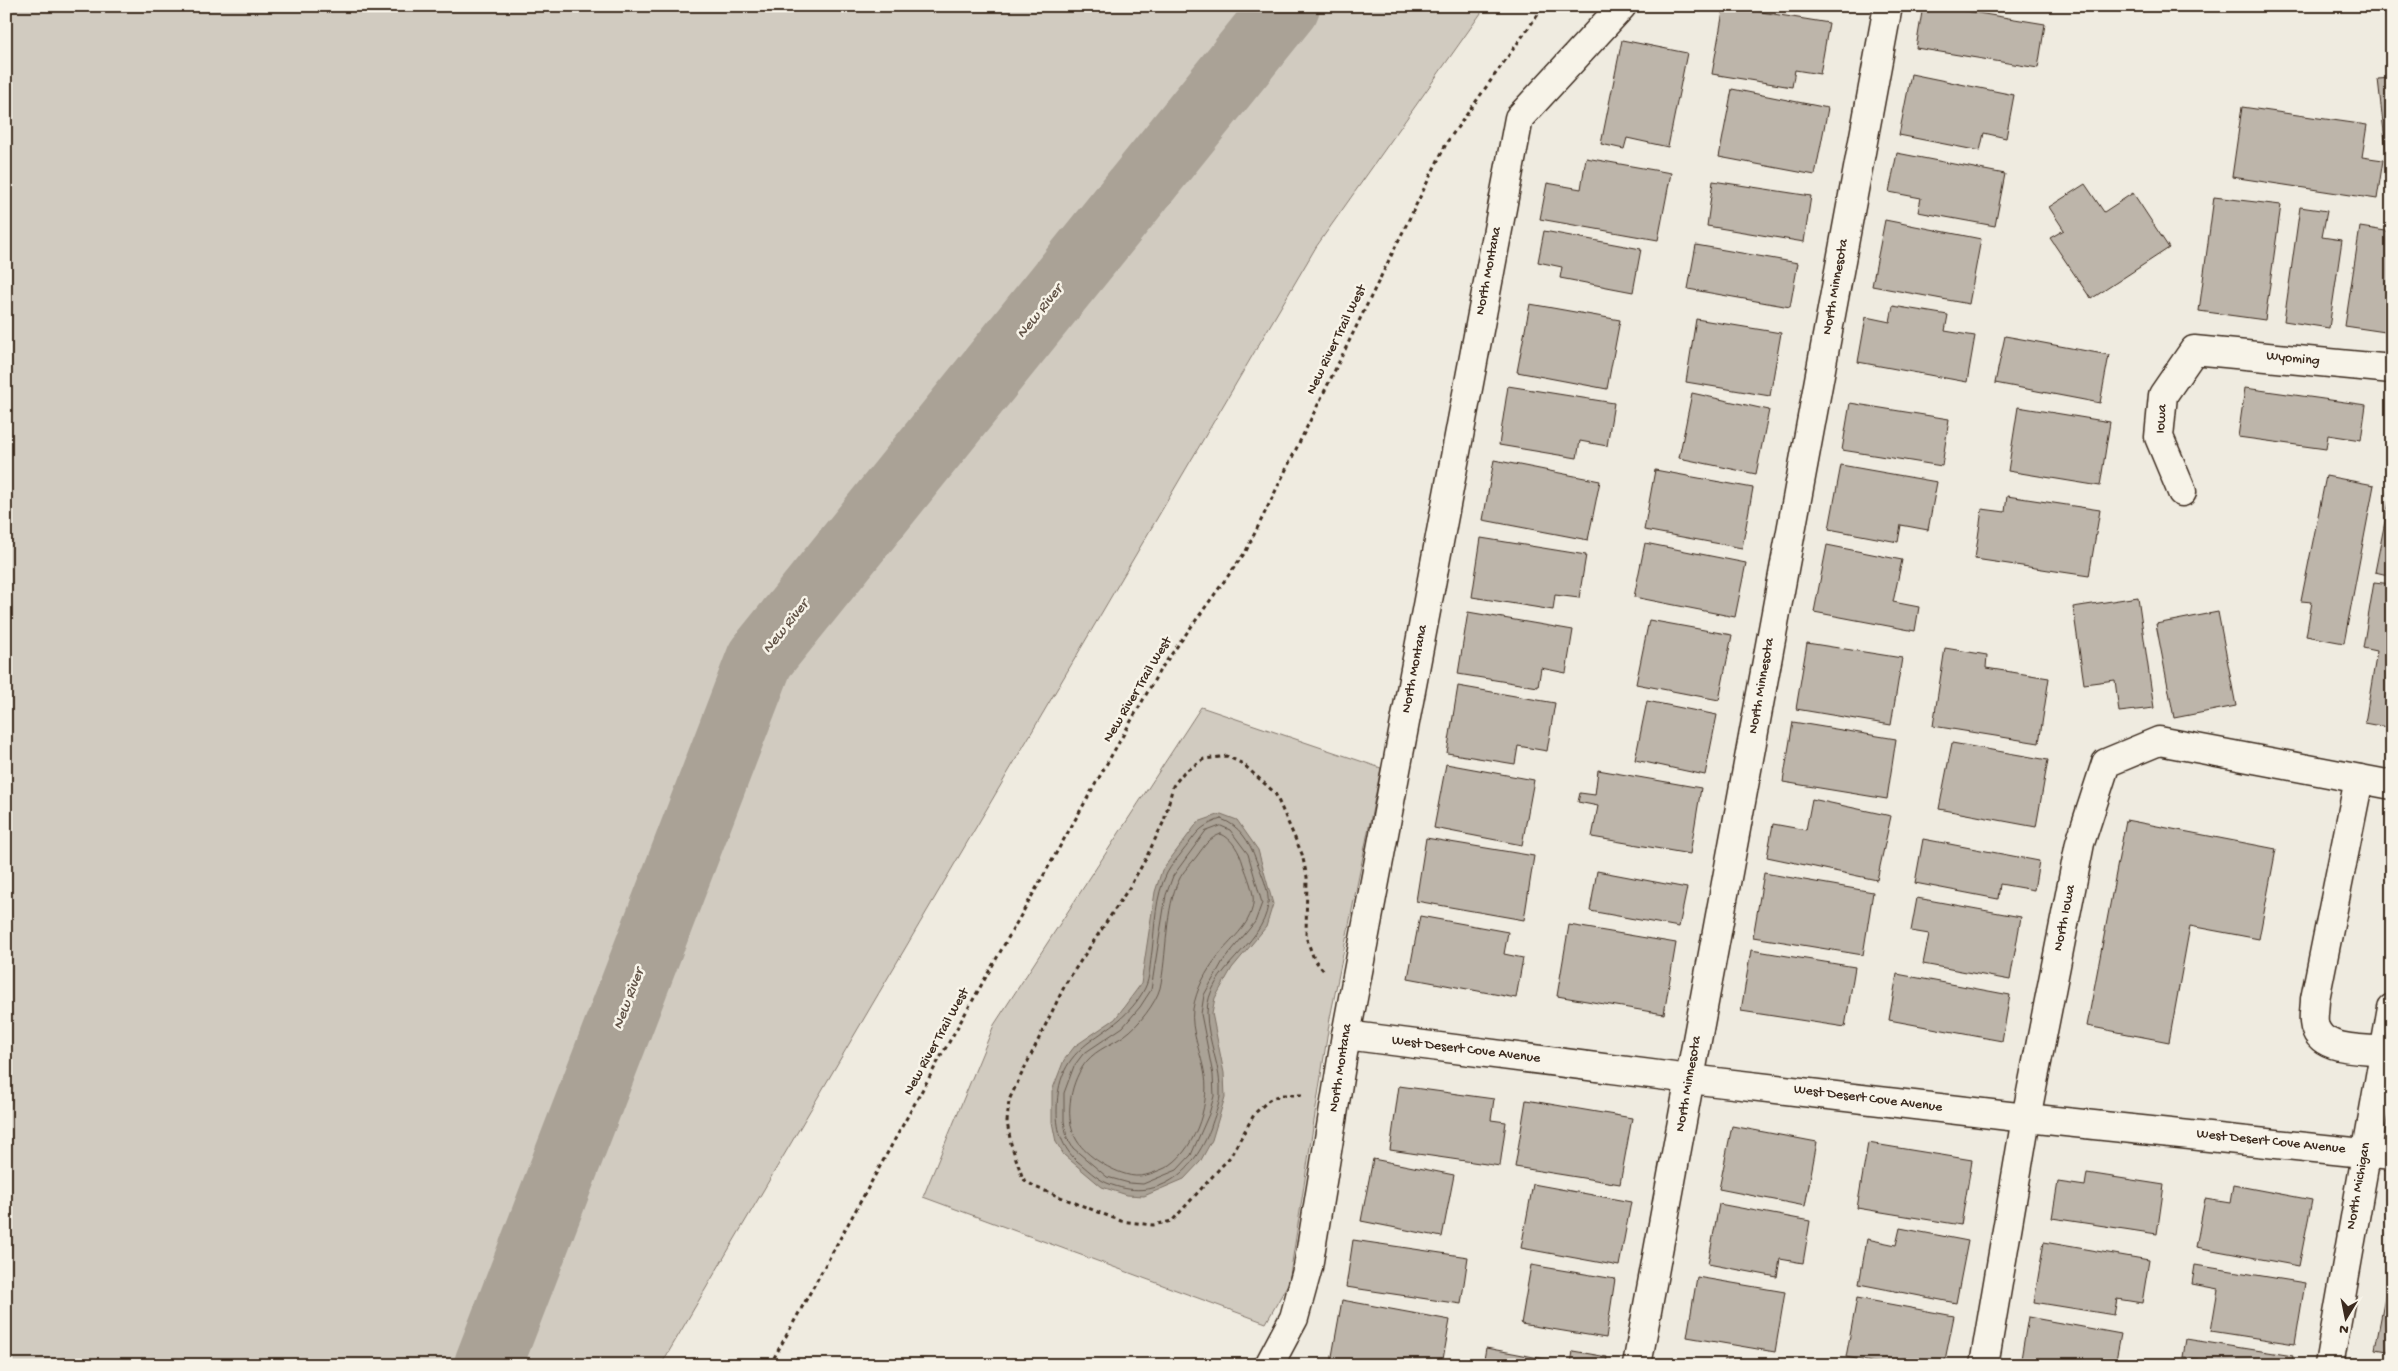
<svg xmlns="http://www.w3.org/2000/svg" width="2398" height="1371" font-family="'Gochi Hand',sans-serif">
<rect width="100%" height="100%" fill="#efebe0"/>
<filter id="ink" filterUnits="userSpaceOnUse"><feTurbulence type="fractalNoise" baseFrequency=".02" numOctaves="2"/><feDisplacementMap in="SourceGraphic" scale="10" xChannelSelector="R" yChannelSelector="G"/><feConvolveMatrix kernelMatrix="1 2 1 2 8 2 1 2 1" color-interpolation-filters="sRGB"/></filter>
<g filter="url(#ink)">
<g fill="#d1cbc0" stroke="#867a6f">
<polygon points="6,6 1486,6 1316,247 661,1365 6,1365"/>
<polygon points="1201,707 1381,768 1330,1018 1289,1282 1266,1323 923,1197 994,1025"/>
</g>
<polygon fill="#aaa296" stroke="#7e7266" points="1221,814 1237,820 1258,850 1273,904 1266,927 1232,968 1215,998 1212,1013 1224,1073 1225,1097 1212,1140 1200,1162 1184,1179 1144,1196 1127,1195 1102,1187 1064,1155 1056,1142 1052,1122 1052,1091 1064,1060 1075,1046 1115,1019 1141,984 1155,892 1162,870 1198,822"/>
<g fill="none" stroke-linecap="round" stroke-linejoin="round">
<g stroke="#675a4e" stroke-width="1">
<path d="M1221,819c18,6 29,23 35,41 5,12 14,32 12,45 -6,42 -61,63 -61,108 0,28 15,55 13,83 -1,10 -6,21 -9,31 -17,46 -54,77 -104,56 -10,-4 -21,-15 -30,-22 -15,-14 -20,-30 -20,-50 0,-78 59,-67 88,-123 5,-10 5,-25 7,-37 3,-25 3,-55 15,-78 4,-8 11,-15 16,-22 15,-19 15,-24 38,-32z"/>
<polygon points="1221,826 1230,830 1248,854 1262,903 1255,922 1223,961 1204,995 1201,1014 1213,1075 1214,1096 1209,1114 1191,1155 1177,1170 1143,1184 1129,1183 1107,1177 1073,1148 1067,1138 1064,1121 1064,1093 1074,1066 1083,1054 1123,1027 1140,1007 1151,990 1166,895 1173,876 1205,832"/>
<path d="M1221,834c11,4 19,19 22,30 4,11 12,29 10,40 -3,22 -23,36 -35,52 -12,15 -22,34 -25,53 -3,22 9,46 12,67 5,30 -12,78 -40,92 -14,6 -25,11 -40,6 -17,-5 -42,-20 -50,-37 -11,-22 -4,-58 12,-76 10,-12 26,-17 38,-26 13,-9 31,-32 35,-47 7,-31 5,-82 19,-108 4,-9 12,-16 18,-24 8,-11 12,-18 24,-22z"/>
</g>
<polyline stroke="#aaa296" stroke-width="68" points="488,1365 760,659 1286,6"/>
</g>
<g fill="#bdb5aa" stroke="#3b2a1e">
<polygon points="1724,6 1829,23 1820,74 1795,70 1792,87 1712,74"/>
<polygon points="1923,6 1935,6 2045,24 2038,68 1916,48"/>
<polygon points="1622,40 1687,53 1668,147 1627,138 1624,149 1601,144"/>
<polygon points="1911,74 2014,95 2006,138 1984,133 1980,151 1899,135"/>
<polygon points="2392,78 2392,149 2386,150 2378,79"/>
<polygon points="1732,89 1828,108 1815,175 1719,157"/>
<polygon points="2242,107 2367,125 2362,157 2383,160 2377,199 2232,177"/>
<polygon points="1897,153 2005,174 1995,226 1918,212 1921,198 1889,192"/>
<polygon points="1586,158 1671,173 1658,240 1540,219 1547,183 1581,189"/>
<polygon points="1713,181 1811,196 1804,242 1707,226"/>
<polygon points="2085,184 2104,212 2133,193 2169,248 2091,299 2050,238 2064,230 2049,207"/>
<polygon points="2214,197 2281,205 2265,320 2199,311"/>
<polygon points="2300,207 2327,211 2322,237 2342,240 2329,328 2284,321"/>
<polygon points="1885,220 1981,239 1969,304 1872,286"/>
<polygon points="2360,227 2392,232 2392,333 2345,326"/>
<polygon points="1544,231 1641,249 1633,292 1560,278 1562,267 1538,262"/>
<polygon points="1696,245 1798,263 1790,307 1688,289"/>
<polygon points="1530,304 1620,320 1607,389 1517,372"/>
<polygon points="1893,306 1948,315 1945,331 1975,336 1967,382 1858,362 1866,317 1890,322"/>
<polygon points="1696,319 1781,333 1770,396 1686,382"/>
<polygon points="2005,336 2109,355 2100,403 1995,383"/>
<polygon points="1508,386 1614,403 1607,446 1580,441 1577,458 1499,445"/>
<polygon points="2245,388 2366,405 2361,440 2328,435 2326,449 2238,437"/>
<polygon points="1692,393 1769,410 1756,474 1679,458"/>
<polygon points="1850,403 1949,419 1942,466 1842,450"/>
<polygon points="2018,407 2110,422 2100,486 2008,471"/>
<polygon points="1494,460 1600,481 1588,540 1483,520"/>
<polygon points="1841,465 1937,482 1928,530 1901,525 1898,542 1829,529"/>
<polygon points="1655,470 1753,488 1742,548 1644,530"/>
<polygon points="2326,476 2374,485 2344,643 2306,636 2312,602 2301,601"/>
<polygon points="2007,496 2100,510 2089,576 1975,559 1982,509 2005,512"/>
<polygon points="2389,501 2392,502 2392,576 2375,572"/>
<polygon points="1481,538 1586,555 1579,598 1555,595 1553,610 1472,597"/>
<polygon points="1645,543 1746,563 1735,617 1634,597"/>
<polygon points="1827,545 1902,560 1893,602 1919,607 1915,631 1814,612"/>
<polygon points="2374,582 2392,584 2392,728 2365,723 2377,651 2363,648"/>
<polygon points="2138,597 2154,708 2119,712 2115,680 2084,684 2073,607"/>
<polygon points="1468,612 1573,630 1566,673 1541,668 1538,687 1458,674"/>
<polygon points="2218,612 2236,706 2174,718 2156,624"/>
<polygon points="1649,620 1732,635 1719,700 1636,684"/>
<polygon points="1807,643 1902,658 1891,725 1796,709"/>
<polygon points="1945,648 1987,655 1986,668 2049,678 2039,743 1933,726"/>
<polygon points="1458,686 1555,703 1547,751 1518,746 1515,764 1447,753"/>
<polygon points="1647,701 1717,715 1705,775 1635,760"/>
<polygon points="1793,722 1896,739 1887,799 1783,782"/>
<polygon points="1952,743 2048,760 2036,827 1939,809"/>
<polygon points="1446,764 1534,780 1522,845 1434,828"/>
<polygon points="1598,770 1701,788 1690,854 1592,837 1598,806 1578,802 1580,793 1595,795"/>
<polygon points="1812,799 1891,816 1877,880 1767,857 1773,824 1806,830"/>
<polygon points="2126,820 2276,849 2259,939 2190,926 2169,1042 2087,1026"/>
<polygon points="1426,838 1534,856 1524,920 1416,901"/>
<polygon points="1923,839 2039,861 2034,890 2000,884 1998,899 1915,883"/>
<polygon points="1597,871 1687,888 1679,927 1590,911"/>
<polygon points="1764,873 1873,892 1863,955 1753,937"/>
<polygon points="1917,898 2021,917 2010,980 1923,964 1929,934 1911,931"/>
<polygon points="1420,916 1508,932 1504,954 1523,958 1516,998 1408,978"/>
<polygon points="1569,925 1676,943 1664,1014 1557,996"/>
<polygon points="1751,950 1855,967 1845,1027 1741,1011"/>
<polygon points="1897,974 2010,995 2002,1041 1889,1020"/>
<polygon points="1399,1086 1494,1099 1491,1120 1506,1122 1500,1166 1390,1150"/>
<polygon points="1526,1100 1632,1118 1620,1184 1515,1167"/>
<polygon points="1732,1126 1817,1142 1805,1206 1719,1189"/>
<polygon points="1868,1143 1972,1160 1961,1225 1857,1208"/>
<polygon points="1373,1159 1454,1175 1442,1237 1361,1221"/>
<polygon points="2087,1173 2164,1185 2157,1234 2052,1218 2058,1182 2085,1186"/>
<polygon points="1533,1184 1631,1202 1619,1266 1521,1248"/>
<polygon points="2233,1185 2312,1200 2299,1266 2196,1247 2205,1199 2230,1203"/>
<polygon points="1719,1204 1810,1221 1803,1263 1780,1259 1777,1277 1708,1264"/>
<polygon points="1900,1228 1968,1241 1956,1303 1859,1284 1867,1239 1896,1245"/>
<polygon points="1353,1240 1468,1257 1461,1304 1346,1287"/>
<polygon points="2044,1242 2149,1260 2142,1303 2117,1299 2114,1315 2034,1302"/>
<polygon points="1531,1265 1615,1279 1606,1338 1521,1324"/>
<polygon points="2195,1265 2305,1283 2295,1344 2211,1331 2218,1289 2192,1284"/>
<polygon points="1697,1277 1785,1292 1775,1352 1687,1337"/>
<polygon points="2387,1287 2392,1288 2392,1352 2375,1349"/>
<polygon points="1857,1298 1954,1316 1944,1365 1887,1365 1846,1357"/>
<polygon points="1342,1300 1450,1320 1442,1365 1345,1365 1331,1362"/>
<polygon points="2028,1317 2121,1334 2115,1365 2020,1365"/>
<polygon points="2186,1339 2293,1356 2291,1365 2197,1365 2198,1359 2183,1357"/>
<polygon points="1486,1348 1571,1364 1573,1351 1607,1357 1606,1365 1483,1365"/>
<polygon points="1725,1359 1755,1365 1724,1365"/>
<polygon points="2370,1359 2392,1363 2392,1365 2369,1365"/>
</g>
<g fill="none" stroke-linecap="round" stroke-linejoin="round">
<defs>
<g id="minor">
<polyline points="2182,492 2159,437 2163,395 2194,350 2392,369"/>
<path d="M2359,779l-44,220c0,8 -2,16 -1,23 3,30 48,26 70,29"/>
<polyline points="1346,1035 1690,1079 2026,1118 2392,1156"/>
<polyline points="1269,1365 1294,1318 1308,1267 1346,1035 1519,118 1622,6"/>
<polyline points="1637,1365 1888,6"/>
<polyline points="1984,1365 2026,1118 2080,843 2106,763 2159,741 2392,785"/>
<polyline points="2329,1365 2392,1008"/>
</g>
</defs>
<use href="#minor" stroke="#3b2a1e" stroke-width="31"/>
<g stroke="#3b2a1e" stroke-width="3" stroke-dasharray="4 4" stroke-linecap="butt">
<polyline points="1302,1095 1281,1095 1269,1100 1255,1113 1230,1157 1172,1221 1153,1225 1121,1221 1035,1187 1023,1179 1011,1144 1007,1122 1009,1100 1066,983 1129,888 1144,862 1164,821 1173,786 1184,772 1204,759 1227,756 1243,764 1275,793 1302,854 1307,877 1306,937 1314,959 1324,971"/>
<polyline points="770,1365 940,1058 1160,670 1246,551 1447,142 1544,6"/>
</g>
<use href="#minor" stroke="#f7f3e8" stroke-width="28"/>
</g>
</g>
<g text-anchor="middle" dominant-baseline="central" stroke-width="5" stroke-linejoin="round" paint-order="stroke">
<g font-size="14" fill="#3b2a1e" stroke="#f7f3e8">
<text transform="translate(1489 271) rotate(-79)">North Montana</text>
<text transform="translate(1836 287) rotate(-80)">North Minnesota</text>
<text transform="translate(1337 340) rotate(-64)">New River Trail West</text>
<text transform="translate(2293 359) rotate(6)">Wyoming</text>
<text transform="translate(2162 419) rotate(-86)">Iowa</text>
<text transform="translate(1415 669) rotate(-79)">North Montana</text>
<text transform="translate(1762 686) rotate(-80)">North Minnesota</text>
<text transform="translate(1138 690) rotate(-59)">New River Trail West</text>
<text transform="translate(2065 918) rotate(-79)">North Iowa</text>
<text transform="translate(937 1042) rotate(-61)">New River Trail West</text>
<text transform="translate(1466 1050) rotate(7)">West Desert Cove Avenue</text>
<text transform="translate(1341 1068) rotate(-81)">North Montana</text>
<text transform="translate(1689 1084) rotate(-80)">North Minnesota</text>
<text transform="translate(1868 1099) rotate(7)">West Desert Cove Avenue</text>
<text transform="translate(2271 1142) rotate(6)">West Desert Cove Avenue</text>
<text transform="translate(2359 1186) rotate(-80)">North Michigan</text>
</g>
<g font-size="15" font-style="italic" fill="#625448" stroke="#f7f3e8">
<text transform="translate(1040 312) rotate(-51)">New River</text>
<text transform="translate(786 627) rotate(-51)">New River</text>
<text transform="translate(629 999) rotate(-69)">New River</text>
</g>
</g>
<rect width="2398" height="1371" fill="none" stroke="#f7f3e8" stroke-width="25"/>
<rect x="12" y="12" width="2373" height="1346" fill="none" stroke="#3b2a1e" stroke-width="2" filter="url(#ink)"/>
<g transform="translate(2346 1318) rotate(190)" stroke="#f7f3e8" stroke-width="4" paint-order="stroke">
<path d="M0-4L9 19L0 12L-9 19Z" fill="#3b2a1e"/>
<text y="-8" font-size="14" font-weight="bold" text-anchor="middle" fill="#3b2a1e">N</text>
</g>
</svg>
